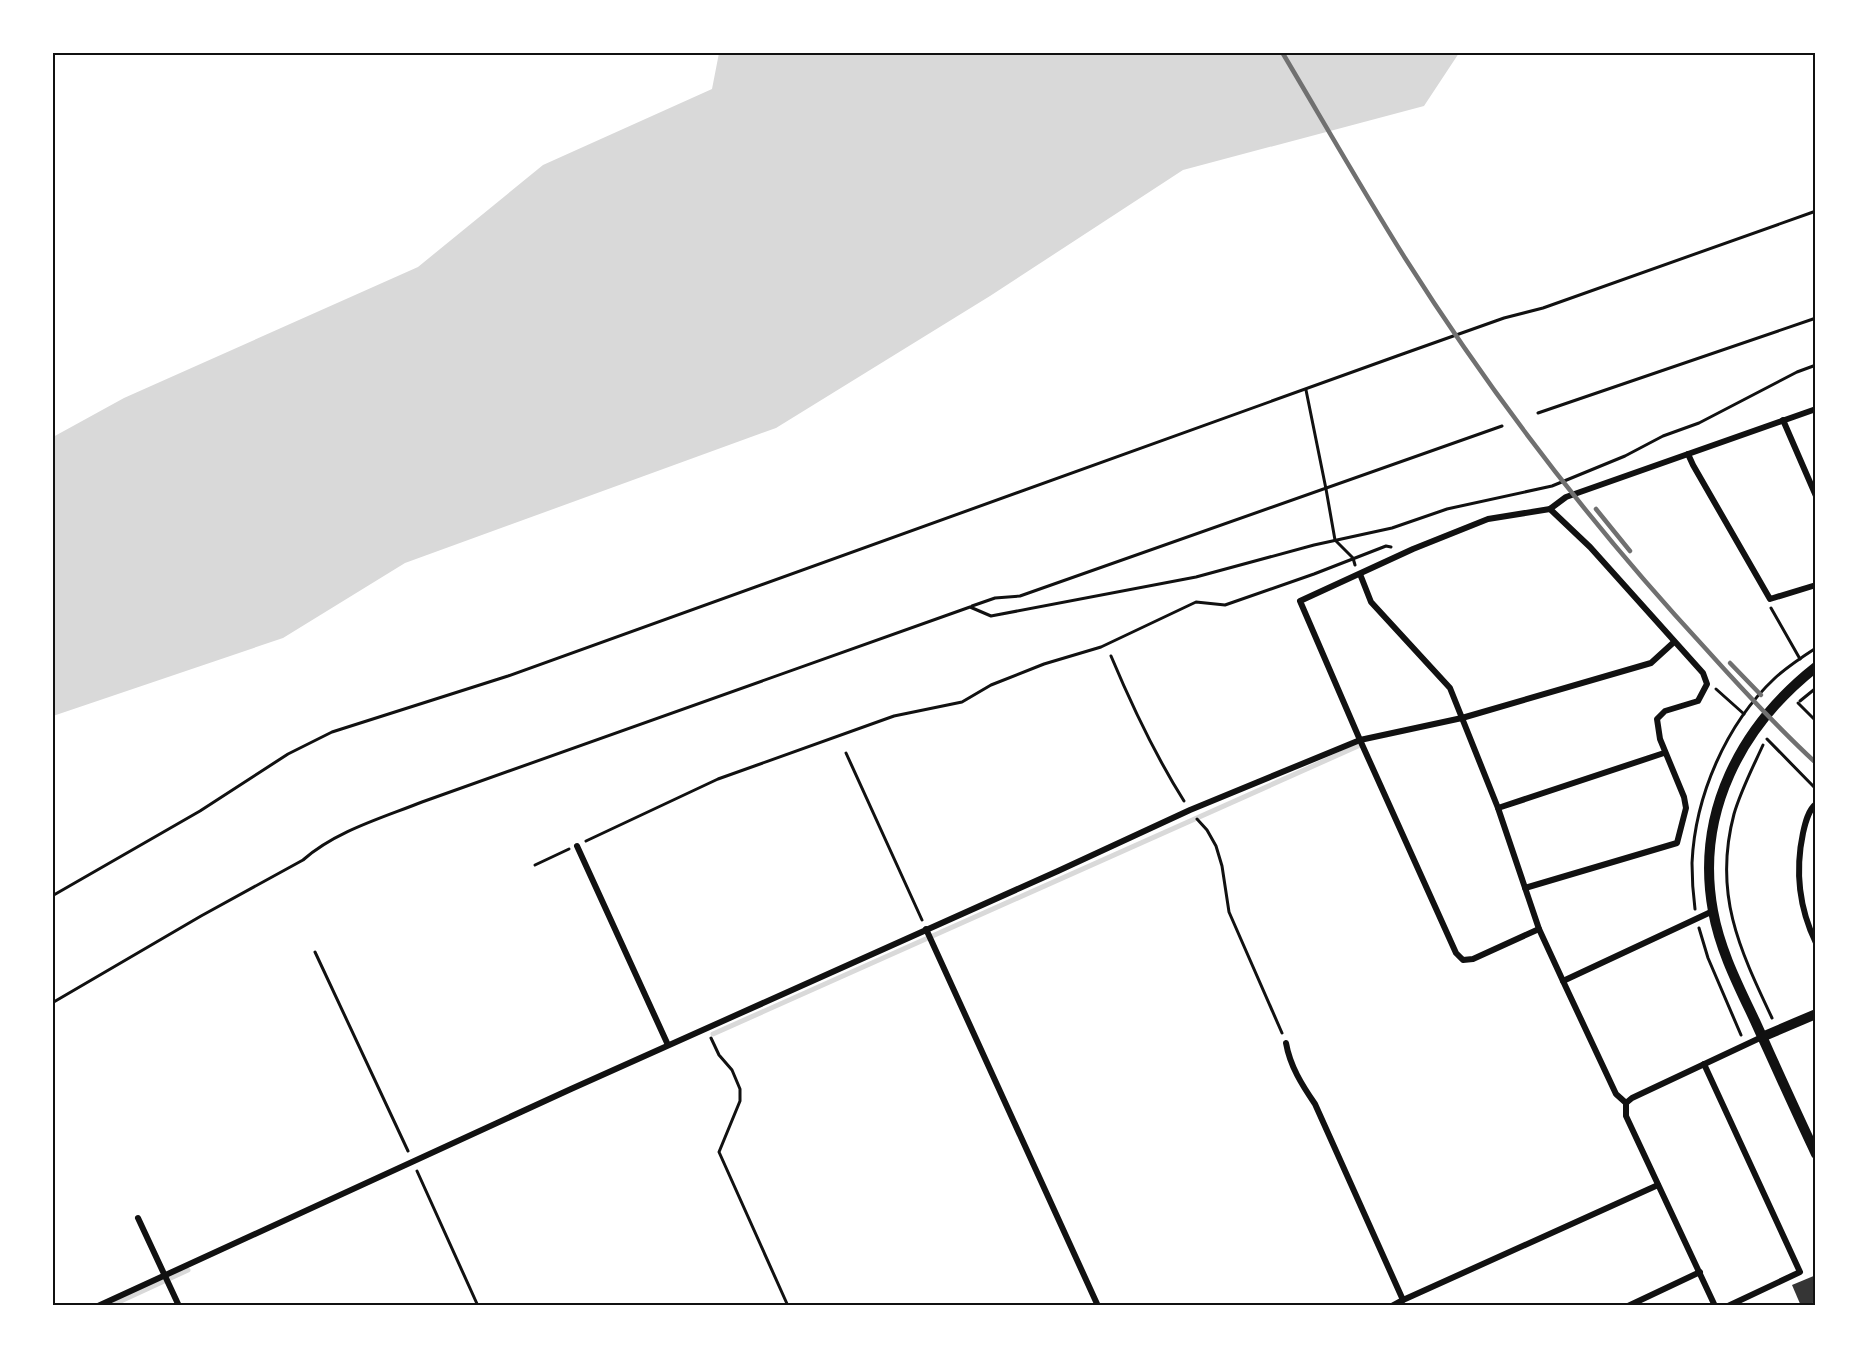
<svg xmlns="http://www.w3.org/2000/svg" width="1868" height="1358" font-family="Barlow,sans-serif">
<rect width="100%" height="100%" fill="#fff"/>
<polygon fill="#d9d9d9" points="719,53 1459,53 1424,106 1183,170 990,296 776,428 405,563 283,638 53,716 53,437 124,398 418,267 543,165 712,89"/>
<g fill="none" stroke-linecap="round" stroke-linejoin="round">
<g stroke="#d9d9d9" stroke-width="5">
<polyline points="713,1034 1358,746"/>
<polyline points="110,1306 188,1270"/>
</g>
</g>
<polygon fill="#353535" points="1816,1275 1816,1302 1801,1306 1792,1285"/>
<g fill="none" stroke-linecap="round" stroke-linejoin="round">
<g stroke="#111" stroke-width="3">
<polyline points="1306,390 1326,489 1335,540 1353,558 1355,565"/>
<polyline points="1538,413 1816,318"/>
<polyline points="972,606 995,598 1020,596 1502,426"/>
<polyline points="1771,608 1800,659"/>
<path d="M1111,656c21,50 44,99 73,145"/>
<polyline points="1716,689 1744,714"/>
<polyline points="1800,701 1816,688"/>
<polyline points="1798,703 1816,721"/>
<polyline points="1767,739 1816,789"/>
<path d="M1763,745c-10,22 -22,45 -29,69 -21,79 5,134 38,204"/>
<polyline points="846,753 922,920"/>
<polyline points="1197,819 1207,830 1216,846 1222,866 1229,912 1282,1033"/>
<polyline points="586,841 718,779 894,716 962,702 991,685 1044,664 1101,647 1196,602 1225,605 1314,574 1386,546 1391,547"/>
<polyline points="535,865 569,849"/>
<polyline points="52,896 200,811 288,754 332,732 508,676 1397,356 1504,318 1543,308 1816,211"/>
<path d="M1695,909c-2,-15 -3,-31 -3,-46 3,-67 34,-139 83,-185 12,-11 27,-21 41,-30"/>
<polyline points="1699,928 1708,958 1741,1035"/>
<polyline points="315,952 408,1151"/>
<path d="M52,1003l149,-87 102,-56c33,-29 79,-42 119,-58l548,-195 21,9 205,-39 118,-32 78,-17 55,-19 105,-23 73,-30 38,-20 36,-13 98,-51 19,-7"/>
<polyline points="711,1038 719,1055 732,1070 740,1089 740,1101 719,1152 788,1306"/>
<polyline points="417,1171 478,1306"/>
</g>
<g stroke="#111" stroke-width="6">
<polyline points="1783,420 1816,496"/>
<polyline points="1688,454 1693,465 1770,599 1816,585"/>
<polyline points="1360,574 1371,602 1450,688 1498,808 1539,929 1563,981"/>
<path d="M1816,804c-8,6 -11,20 -13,29 -8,38 -4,75 13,110"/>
<polyline points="1498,808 1664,753"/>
<polyline points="577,846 668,1045"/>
<polyline points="1525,888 1677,843 1686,808 1684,797 1660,739 1657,719 1665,711 1698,701 1707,684 1703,673 1590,547 1550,509"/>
<polyline points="926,929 1098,1306"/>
<polyline points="1539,929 1473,959 1463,960 1456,953 1360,740 1300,601 1413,549 1488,519 1550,509 1566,497 1816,409"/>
<path d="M1286,1043c4,23 16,42 29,61l88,196 255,-115"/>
<polyline points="1704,1064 1800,1272 1728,1306"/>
<polyline points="1626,1103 1616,1094 1563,981 1713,911"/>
<polyline points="138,1218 179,1306"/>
<polyline points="98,1306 571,1089 1058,871 1190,810 1360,740 1462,718 1651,663 1674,642"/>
<polyline points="1392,1306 1403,1300"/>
<polyline points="1628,1306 1700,1272"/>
<polyline points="1715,1306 1626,1116 1626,1103 1632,1098 1762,1037"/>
</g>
<g stroke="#111" stroke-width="10">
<path d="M1816,667c-75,59 -121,146 -103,244 7,39 25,74 42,110 20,44 40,89 61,133"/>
<polyline points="1762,1037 1816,1014"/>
</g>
<g stroke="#707070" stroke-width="4.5">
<path d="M1282,52c41,69 81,139 123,206 88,139 189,270 301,391 35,39 71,78 110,114"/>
<polyline points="1596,509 1630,551"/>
<polyline points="1730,663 1761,695"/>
</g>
</g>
<rect width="1868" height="1358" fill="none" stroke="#ffffff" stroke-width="108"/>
<rect x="54" y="54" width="1760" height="1250" fill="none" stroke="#111" stroke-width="2"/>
</svg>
